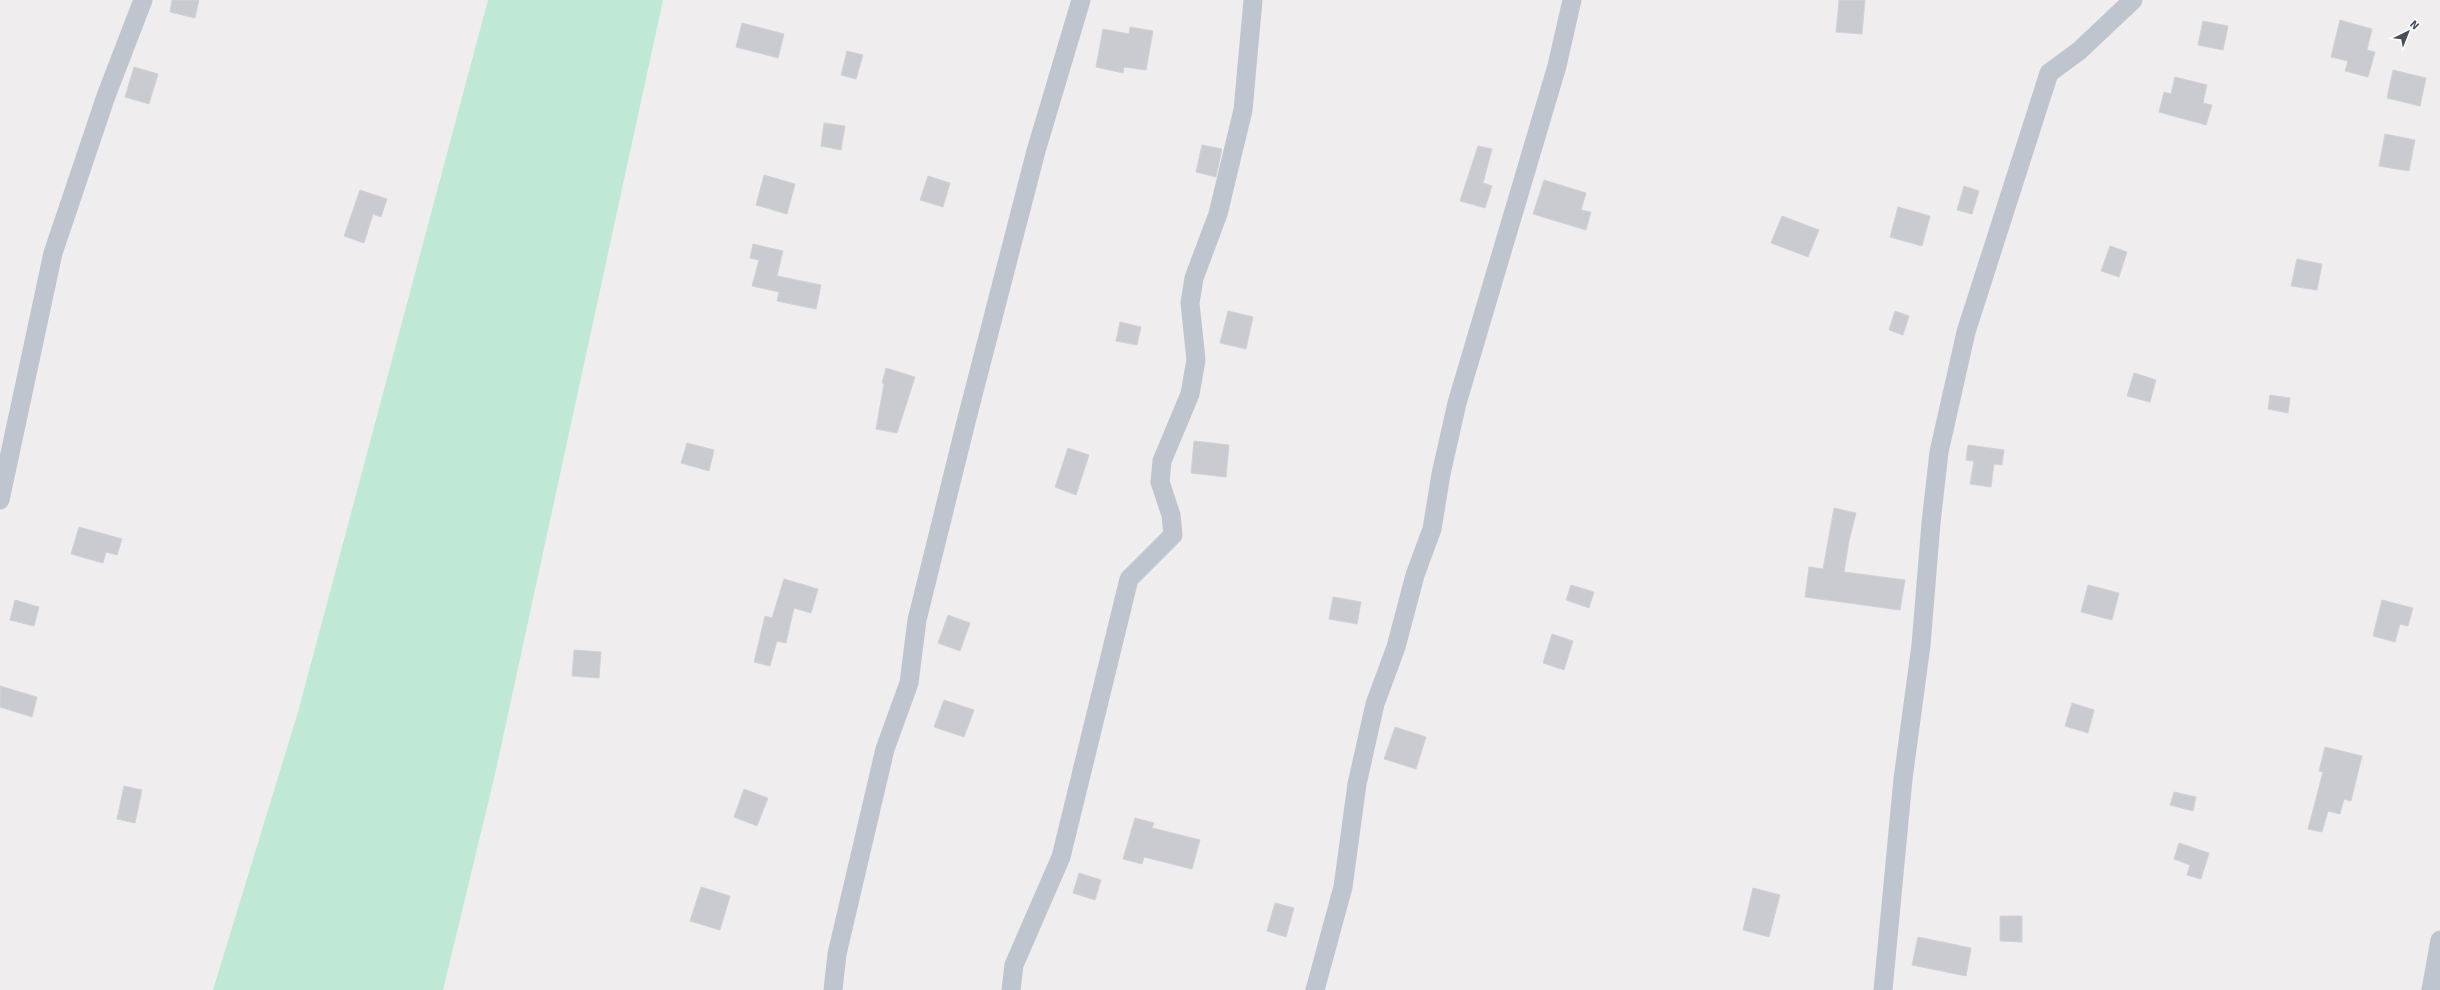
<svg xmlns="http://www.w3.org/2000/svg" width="2440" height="990" font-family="Signika,sans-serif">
<rect width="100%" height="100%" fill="#efeded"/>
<polygon fill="#bfe9d5" points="488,0 663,0 495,774 443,990 213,990 298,712"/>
<g fill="#cacbd1" stroke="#d1d2d8">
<polygon points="172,0 199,0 195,18 170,12"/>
<polygon points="1839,0 1865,0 1862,34 1836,32"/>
<polygon points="2340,20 2372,29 2367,50 2375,52 2368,77 2345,71 2348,61 2331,57"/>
<polygon points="2203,21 2228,26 2223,50 2198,45"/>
<polygon points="742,23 784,34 778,58 736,47"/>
<polygon points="1130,27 1153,31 1146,70 1124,67 1123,73 1096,67 1103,29 1129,34"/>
<polygon points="847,51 863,55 856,79 841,75"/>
<polygon points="134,67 158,74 149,104 125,97"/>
<polygon points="2393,70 2426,78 2420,106 2387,98"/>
<polygon points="2175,77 2207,85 2203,103 2212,105 2206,125 2159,112 2164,92 2171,94"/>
<polygon points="824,123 845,126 841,150 821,146"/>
<polygon points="2385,134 2415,140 2409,171 2379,166"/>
<polygon points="1202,145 1222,149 1216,177 1196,172"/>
<polygon points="1478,146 1492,149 1483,183 1492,186 1485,208 1460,201"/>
<polygon points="764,175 795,184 787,214 756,205"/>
<polygon points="928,176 950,183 943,207 920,200"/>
<polygon points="1544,180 1586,193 1581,210 1591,212 1586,230 1533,214"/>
<polygon points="1964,186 1979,191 1972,214 1957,210"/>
<polygon points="360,190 387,199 381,217 373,214 364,243 344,236"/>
<polygon points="1898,207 1930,216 1922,246 1890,237"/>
<polygon points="1782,216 1819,230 1808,257 1771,243"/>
<polygon points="753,244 783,251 777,276 821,285 816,309 777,301 779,292 752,286 759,260 750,258"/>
<polygon points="2110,246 2127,252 2119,277 2101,271"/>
<polygon points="2297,259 2322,264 2317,290 2291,286"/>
<polygon points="1228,311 1253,317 1246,349 1220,343"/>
<polygon points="1895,311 1909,316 1903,335 1889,330"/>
<polygon points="1120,322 1141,327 1137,345 1116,341"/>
<polygon points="886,368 915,377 897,433 876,429 884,384 882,383"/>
<polygon points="2134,373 2156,380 2150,402 2127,396"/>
<polygon points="2270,395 2290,398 2288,413 2268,409"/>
<polygon points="1194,441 1229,445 1226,477 1191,473"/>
<polygon points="687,443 714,450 709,471 681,463"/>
<polygon points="1968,445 2004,450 2002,465 1994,464 1991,487 1970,484 1974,461 1966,460"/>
<polygon points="1068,448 1089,455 1076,495 1055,487"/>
<polygon points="1834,508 1856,513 1849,541 1844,572 1905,580 1900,610 1805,597 1809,567 1823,569"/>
<polygon points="79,527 122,539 117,555 106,552 103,563 71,554"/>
<polygon points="784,579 818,589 811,613 794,608 786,643 777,641 770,666 754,662 765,616 772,618"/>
<polygon points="1571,585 1594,592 1589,608 1566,600"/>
<polygon points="2088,585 2119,593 2112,620 2081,612"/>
<polygon points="1333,597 1361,602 1357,624 1329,619"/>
<polygon points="15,600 39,607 34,626 10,620"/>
<polygon points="2382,600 2413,608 2408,626 2400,624 2395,642 2373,636"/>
<polygon points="948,615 970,623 960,651 938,643"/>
<polygon points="1552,634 1573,641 1564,670 1543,663"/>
<polygon points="574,650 601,652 599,678 572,676"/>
<polygon points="0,686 37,697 32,717 0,707"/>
<polygon points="944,700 974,710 964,737 934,727"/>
<polygon points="2072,703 2094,710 2088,733 2065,726"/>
<polygon points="1395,727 1426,737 1416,769 1384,759"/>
<polygon points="2325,747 2362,756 2351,801 2344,799 2340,814 2328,811 2322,832 2308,829 2323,772 2319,771"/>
<polygon points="124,786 142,790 135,823 117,819"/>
<polygon points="744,789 768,798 757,826 734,817"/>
<polygon points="2174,792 2196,797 2193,811 2170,805"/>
<polygon points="1135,818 1154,823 1152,828 1200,840 1192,869 1144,857 1142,864 1123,859"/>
<polygon points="2179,843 2209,853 2201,879 2187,875 2190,865 2174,859"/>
<polygon points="1079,873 1101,880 1095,900 1073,893"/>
<polygon points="701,887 730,896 720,930 690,921"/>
<polygon points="1753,888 1780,895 1769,937 1743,930"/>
<polygon points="1275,903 1294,908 1286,937 1267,931"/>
<polygon points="2000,916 2022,916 2022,942 2000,941"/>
<polygon points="1918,937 1971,948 1966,976 1912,965"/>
</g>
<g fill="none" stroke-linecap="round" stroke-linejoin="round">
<g stroke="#bfc5ce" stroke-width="19">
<polyline points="0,500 53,253 106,96 143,0"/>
<polyline points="833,990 837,954 885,749 909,683 917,620 966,422 1036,151 1081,0"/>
<polyline points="1011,990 1014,965 1061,857 1129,579 1173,535 1171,515 1160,482 1162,461 1190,394 1196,360 1190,303 1194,278 1218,214 1243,110 1253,0"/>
<polyline points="1315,990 1343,887 1357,784 1375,704 1396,647 1415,575 1432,529 1441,474 1457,403 1557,66 1572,0"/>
<polyline points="1883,990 1903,779 1921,645 1931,523 1939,452 1966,332 2049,73 2079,51 2133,0"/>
<polyline points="2431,990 2440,940"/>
</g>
</g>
<g transform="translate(2408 32) rotate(43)" stroke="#ffffff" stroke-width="3" paint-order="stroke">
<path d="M0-3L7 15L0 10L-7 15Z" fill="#474e58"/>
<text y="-6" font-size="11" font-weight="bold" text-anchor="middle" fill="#474e58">N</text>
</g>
</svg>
